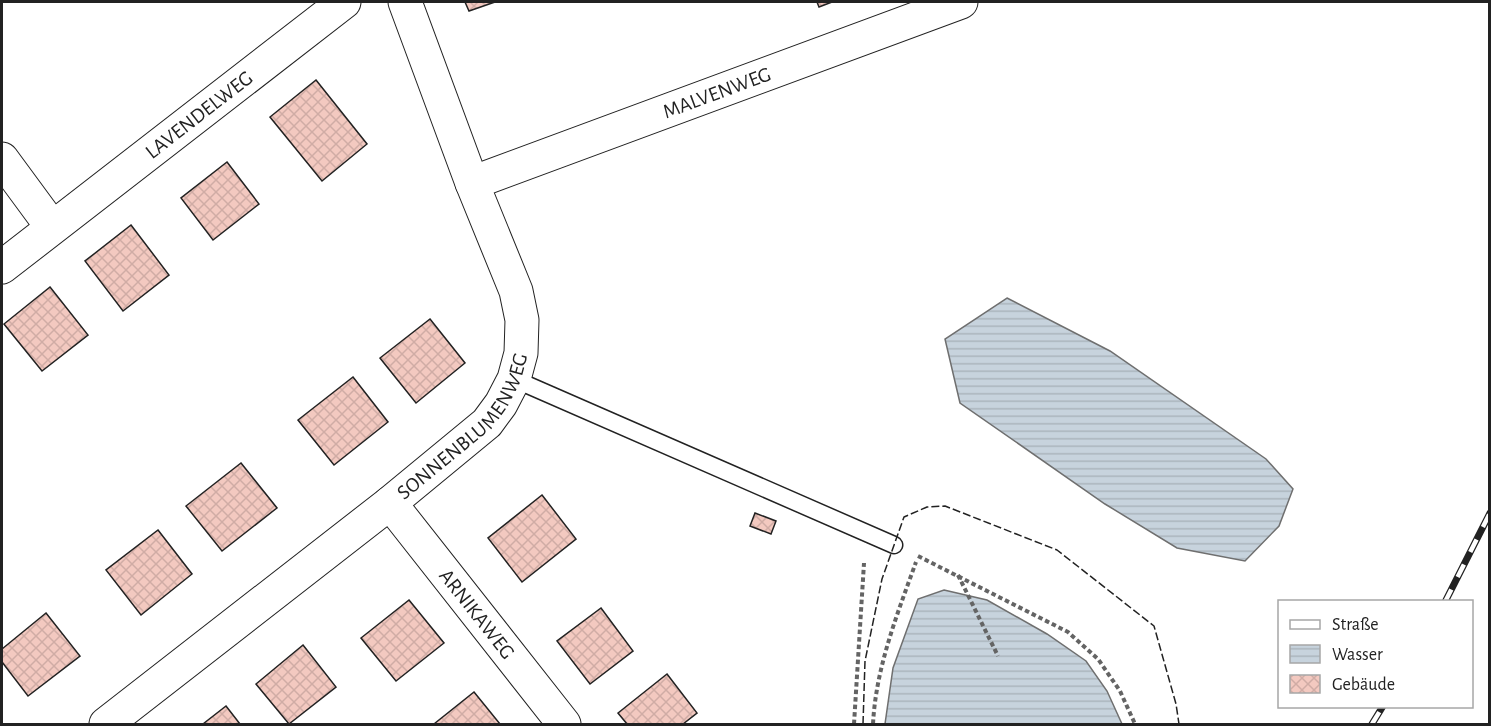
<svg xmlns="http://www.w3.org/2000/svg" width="1491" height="726" font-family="'Alegreya Sans',sans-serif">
<defs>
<pattern id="water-rules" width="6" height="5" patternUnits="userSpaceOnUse" patternTransform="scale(1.5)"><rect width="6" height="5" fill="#c7d3dd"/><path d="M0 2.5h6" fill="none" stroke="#abb5bd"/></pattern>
<pattern id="building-cross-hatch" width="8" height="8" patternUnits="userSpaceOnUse" patternTransform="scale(1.5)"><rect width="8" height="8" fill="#f3c9c0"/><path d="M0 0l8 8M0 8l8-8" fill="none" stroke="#d0aca5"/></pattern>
</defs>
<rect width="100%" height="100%" fill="#fff"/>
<g fill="url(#water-rules)" stroke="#6f6f6f" stroke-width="1.5">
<polygon points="1007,298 1110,351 1266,459 1293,489 1279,526 1245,561 1177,548 1105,504 960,403 945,339"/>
<polygon points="944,590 987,600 1047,634 1086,661 1107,691 1122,724 885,724 893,668 918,599"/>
</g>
<g fill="url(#building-cross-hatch)" stroke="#222" stroke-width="1.5">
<polygon points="465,2 495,2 469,11"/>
<polygon points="817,2 832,2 819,7"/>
<polygon points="316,80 367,144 322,181 270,117"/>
<polygon points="227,162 259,204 213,240 181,198"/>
<polygon points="131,225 169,275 123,311 85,261"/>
<polygon points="50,287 88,335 42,371 4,324"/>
<polygon points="430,319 465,363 416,403 380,358"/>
<polygon points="353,377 388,422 334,465 298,420"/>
<polygon points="241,463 277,508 222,551 186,506"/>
<polygon points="542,495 576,539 522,582 488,538"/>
<polygon points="755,513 776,521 771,534 750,526"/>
<polygon points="158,530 192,574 141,615 106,570"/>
<polygon points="409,600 444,643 396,681 361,638"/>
<polygon points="601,608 633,651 590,684 557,641"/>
<polygon points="46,613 80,656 28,696 2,662 2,649"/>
<polygon points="303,645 336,687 289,724 256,684"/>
<polygon points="667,674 697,713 683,724 627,724 618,713"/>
<polygon points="474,692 500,724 434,724"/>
<polygon points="226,706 240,724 203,724"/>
</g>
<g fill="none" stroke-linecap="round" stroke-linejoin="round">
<defs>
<polyline id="service" points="514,379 894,545"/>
<g id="minor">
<polyline points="2,159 52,227"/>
<path id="s1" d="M472,183l489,-181"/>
<path id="s2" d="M2,267l342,-265"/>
<path id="s3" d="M390,503l174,221"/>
<path id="s4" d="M106,724l284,-221 97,-80 14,-19 13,-25 7,-26 1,-33 -6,-29 -44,-108 -67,-181"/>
</g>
</defs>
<use href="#service" stroke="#222" stroke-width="19"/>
<use href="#minor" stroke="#222" stroke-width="35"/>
<g stroke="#646464" stroke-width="4" stroke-dasharray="4.5 3" stroke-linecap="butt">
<polyline points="918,556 1068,632 1098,659 1120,691 1135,724"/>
<polyline points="958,575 998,656"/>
<polyline points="854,724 864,563"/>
<path d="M873,724c3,-57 24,-109 43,-162"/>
</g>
<use href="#service" stroke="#fff" stroke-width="16"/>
<use href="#minor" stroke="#fff" stroke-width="33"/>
<defs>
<g id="rail">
<polyline points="1445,602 1490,513"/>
<polyline points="1372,724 1383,706"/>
</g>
</defs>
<use href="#rail" stroke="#222" stroke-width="7"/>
<use href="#rail" stroke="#fff" stroke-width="4.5" stroke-dasharray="14" stroke-linecap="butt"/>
<polyline stroke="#222" stroke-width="1.5" stroke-dasharray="8 3" stroke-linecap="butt" points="863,724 865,661 882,579 904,517 927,507 945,506 1057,550 1154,626 1176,704 1179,724"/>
</g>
<g text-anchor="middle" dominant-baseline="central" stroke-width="4.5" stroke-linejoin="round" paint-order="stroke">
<g font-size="21" fill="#222" stroke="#fff">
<text stroke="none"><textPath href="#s1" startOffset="261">MALVENWEG</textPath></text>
<text stroke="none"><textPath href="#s2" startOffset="249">LAVENDELWEG</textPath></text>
<text stroke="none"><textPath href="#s4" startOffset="468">SONNENBLUMENWEG</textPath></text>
<text stroke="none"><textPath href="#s3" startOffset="141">ARNIKAWEG</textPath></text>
</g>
</g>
<rect width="1491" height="726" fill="none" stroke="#222222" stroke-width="6"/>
<rect x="1278" y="600" width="195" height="108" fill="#ffffff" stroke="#a7a7a7" stroke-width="1.5"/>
<rect x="1290" y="620" width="30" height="9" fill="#ffffff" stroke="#a7a7a7" stroke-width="1.5"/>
<text x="1332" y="630" font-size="18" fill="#222222">Straße</text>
<rect x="1290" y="645" width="30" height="18" fill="url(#water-rules)" stroke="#a7a7a7" stroke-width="1.5"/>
<text x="1332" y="660" font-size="18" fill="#222222">Wasser</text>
<rect x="1290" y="675" width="30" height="18" fill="url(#building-cross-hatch)" stroke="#a7a7a7" stroke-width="1.5"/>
<text x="1332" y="690" font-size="18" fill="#222222">Gebäude</text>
</svg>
